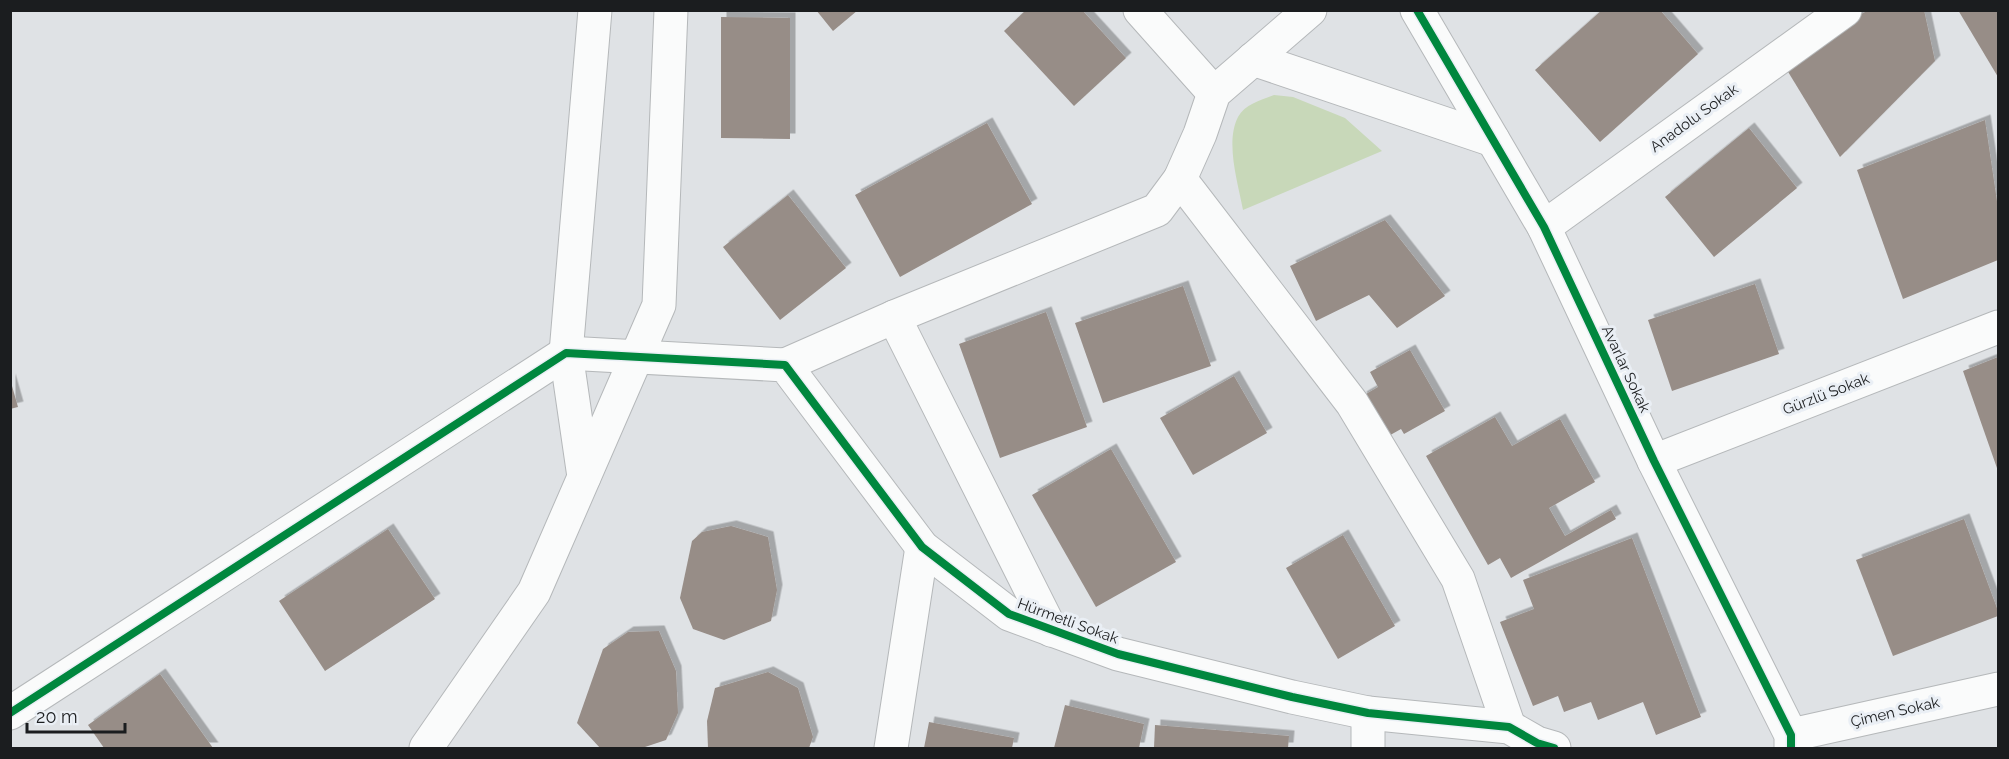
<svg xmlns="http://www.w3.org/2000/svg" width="2009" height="759" font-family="Raleway,sans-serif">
<defs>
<filter id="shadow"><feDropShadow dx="5.5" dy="-5.5" stdDeviation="0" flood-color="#0004"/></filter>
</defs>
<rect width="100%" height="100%" fill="#dfe2e5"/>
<path fill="#c8d8b9" d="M1274,95l19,2 52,21 37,33 -139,59c-5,-27 -18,-68 -5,-93 7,-13 24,-17 36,-22z"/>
<g fill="#978d87" filter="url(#shadow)">
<polygon points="816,10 858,10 833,31"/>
<polygon points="1026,10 1082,10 1126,58 1074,106 1004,31"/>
<polygon points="1602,10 1660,10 1698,54 1600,142 1535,70"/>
<polygon points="1869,10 1924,10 1935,61 1840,157 1779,57"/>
<polygon points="1958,10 1998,10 1998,77"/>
<polygon points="721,17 790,18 790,139 721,138"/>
<polygon points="1985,120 1998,208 1998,260 1903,299 1857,170"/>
<polygon points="987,123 1032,204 900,277 855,195"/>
<polygon points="1749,128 1797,188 1714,257 1665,197"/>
<polygon points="788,195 846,268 780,320 723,247"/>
<polygon points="1385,220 1445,296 1397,328 1369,295 1316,321 1290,266"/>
<polygon points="1755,284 1779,354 1672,391 1648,320"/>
<polygon points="1183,286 1211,366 1103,403 1075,323"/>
<polygon points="1046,312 1087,427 1000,458 959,344"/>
<polygon points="1410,350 1445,411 1404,434 1401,429 1385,438 1361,397 1378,387 1370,372"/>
<polygon points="1998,357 1998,471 1963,371"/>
<polygon points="1234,376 1267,433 1193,475 1160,418"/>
<polygon points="10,379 18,407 10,409"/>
<polygon points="1495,417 1512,446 1560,419 1595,482 1549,508 1565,536 1611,510 1616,519 1511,578 1500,558 1488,565 1426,456"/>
<polygon points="1111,449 1176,562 1096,607 1032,495"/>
<polygon points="1964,519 1998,611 1998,616 1893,656 1856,560"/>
<polygon points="731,526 768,537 777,590 771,621 724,640 693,629 680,598 692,541 702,532"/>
<polygon points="388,529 435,599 325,671 279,601"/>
<polygon points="1343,535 1395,626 1338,659 1286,568"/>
<polygon points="1632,538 1701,717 1656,735 1643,702 1598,720 1591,702 1564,712 1558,696 1533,706 1500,622 1534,609 1523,580"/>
<polygon points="659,631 676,671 678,713 666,740 642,748 600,748 577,723 603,649 628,632"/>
<polygon points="768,672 798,688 813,737 809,748 708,748 707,721 715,688"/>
<polygon points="160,674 213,748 104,748 88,725"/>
<polygon points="1065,705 1144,724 1139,748 1054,748"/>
<polygon points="929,722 1014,738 1012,748 924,748"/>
<polygon points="1155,725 1289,736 1288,748 1154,748"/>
</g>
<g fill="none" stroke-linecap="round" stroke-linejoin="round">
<defs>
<g id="minor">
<polyline points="1140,10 1214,93"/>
<polyline points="1417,10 1544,227 1654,461 1791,735 1791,748"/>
<polyline points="1253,59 1493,140"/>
<polyline points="1180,179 1352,403 1458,579 1509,727"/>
<polyline points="1544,227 1845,10"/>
<polyline points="894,317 1051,630"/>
<polyline points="785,365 894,317 1157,210 1180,179 1200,134 1214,93 1310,10"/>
<polyline points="1654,461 1998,327"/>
<polyline points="584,477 566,353 595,10"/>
<polyline points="10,713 566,353 785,365 922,547 1009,614 1118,654 1292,697 1368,713 1509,727 1537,743 1554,748"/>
<polyline points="1791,735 1998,689"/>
<polyline points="426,748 534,592 659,305 671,10"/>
<polyline points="891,748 922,547"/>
<polyline points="1368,748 1368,713"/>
</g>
</defs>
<use href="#minor" stroke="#b5b8ba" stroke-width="35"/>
<use href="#minor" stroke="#fafbfb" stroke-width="33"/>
<defs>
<g id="cycleway">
<polyline points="1417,10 1544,227 1654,461 1791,735 1791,748"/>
<polyline points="10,713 566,353 785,365 922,547 1009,614 1118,654 1292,697 1368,713 1509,727 1537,743 1554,748"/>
</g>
</defs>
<use href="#cycleway" stroke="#eaeff5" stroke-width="11"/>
<use href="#cycleway" stroke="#00873e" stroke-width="8"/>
</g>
<g text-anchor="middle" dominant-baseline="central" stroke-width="6" stroke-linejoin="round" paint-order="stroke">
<g font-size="15" fill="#1b1d1f" stroke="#eaeff5">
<text transform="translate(1694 118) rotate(-36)">Anadolu Sokak</text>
<text transform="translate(1626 369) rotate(65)">Avarlar Sokak</text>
<text transform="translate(1826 394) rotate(-21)">Gürzlü Sokak</text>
<text transform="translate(1068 621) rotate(20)">Hürmetli Sokak</text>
<text transform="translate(1895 712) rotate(-13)">Çimen Sokak</text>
</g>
</g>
<rect width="2009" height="759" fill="none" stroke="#1b1d1f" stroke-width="24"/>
<path d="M27 723v9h98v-9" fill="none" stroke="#1b1d1f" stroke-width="3"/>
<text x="36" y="723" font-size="18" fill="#1b1d1f" stroke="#eaeff5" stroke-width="4.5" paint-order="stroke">20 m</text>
</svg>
